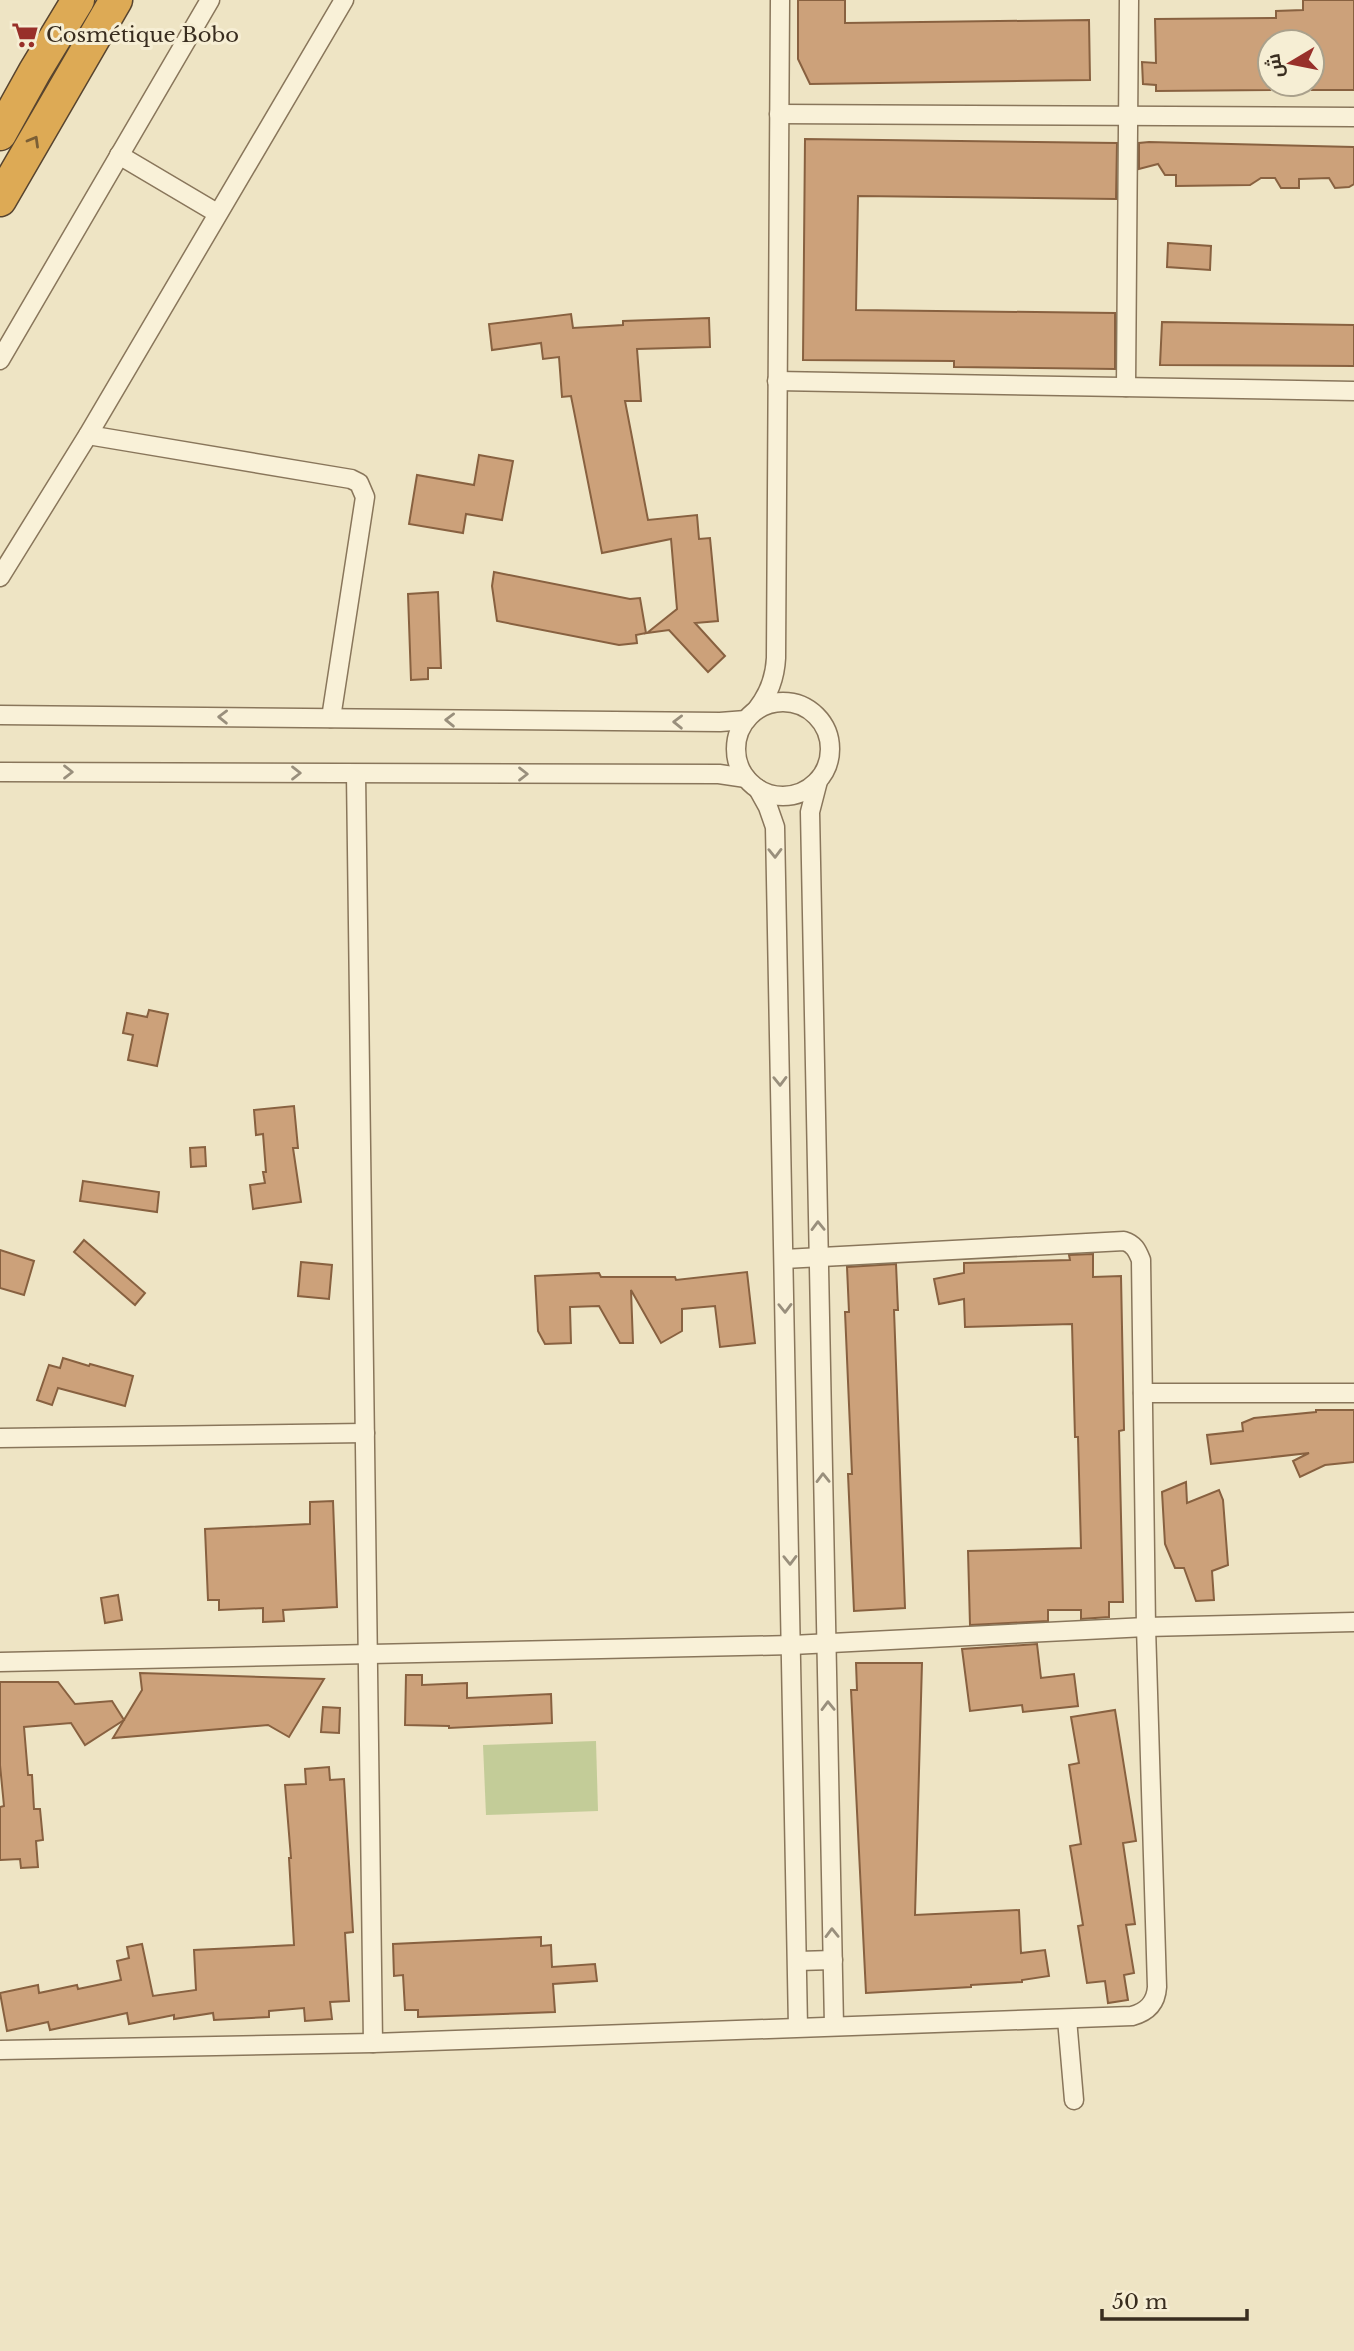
<svg xmlns="http://www.w3.org/2000/svg" width="1354" height="2351" font-family="'Libre Baskerville',Cairo,serif">
<rect width="100%" height="100%" fill="#eee4c4"/>
<polygon fill="#c3cc98" points="596,1741 598,1811 486,1815 483,1745"/>
<g fill="#cca17a" stroke="#886140" stroke-width="2">
<polygon points="798,0 845,0 845,23 1089,20 1090,80 810,84 798,59"/>
<polygon points="1303,0 1354,0 1354,90 1312,90 1312,42 1270,42 1270,90 1156,91 1156,85 1143,84 1142,62 1156,63 1155,19 1276,18 1276,11 1303,10"/>
<polygon points="805,139 1117,143 1116,199 858,196 856,310 1115,313 1115,369 954,367 954,361 803,360"/>
<polygon points="1149,142 1354,147 1354,184 1349,187 1335,188 1329,178 1299,179 1299,188 1281,188 1275,178 1261,178 1250,185 1176,186 1176,175 1165,175 1158,164 1139,169 1139,143"/>
<polygon points="1168,243 1211,246 1210,270 1167,267"/>
<polygon points="571,314 573,328 623,325 623,321 709,318 710,347 637,349 641,401 625,401 648,520 697,515 699,539 710,538 718,621 695,623 725,656 708,672 669,630 647,633 677,609 671,539 602,553 571,396 562,397 559,357 543,359 541,343 492,350 489,324"/>
<polygon points="1162,322 1354,325 1354,366 1160,365"/>
<polygon points="479,455 513,461 502,520 466,514 463,533 409,524 417,475 474,485"/>
<polygon points="494,572 630,599 640,598 646,633 636,635 637,643 619,645 497,621 492,586"/>
<polygon points="438,592 441,668 428,668 428,679 411,680 408,594"/>
<polygon points="149,1010 168,1014 157,1066 128,1060 133,1035 123,1033 127,1013 147,1017"/>
<polygon points="294,1106 298,1148 293,1148 301,1202 253,1209 250,1185 265,1183 263,1172 266,1172 263,1134 256,1135 254,1110"/>
<polygon points="205,1147 206,1166 191,1167 190,1148"/>
<polygon points="83,1181 159,1192 157,1212 80,1201"/>
<polygon points="84,1240 145,1293 135,1305 74,1252"/>
<polygon points="0,1250 34,1261 24,1295 0,1288"/>
<polygon points="1093,1254 1093,1277 1121,1276 1124,1430 1119,1431 1123,1602 1109,1602 1109,1617 1081,1619 1081,1610 1048,1610 1048,1621 970,1625 968,1551 1081,1548 1078,1437 1075,1437 1072,1324 965,1327 964,1299 939,1304 934,1279 964,1273 964,1263 1070,1260 1069,1255"/>
<polygon points="301,1262 332,1265 329,1299 298,1296"/>
<polygon points="896,1264 898,1310 894,1310 905,1608 854,1611 848,1474 852,1474 845,1312 849,1312 847,1267"/>
<polygon points="747,1272 755,1343 720,1347 715,1306 682,1309 682,1331 661,1343 631,1290 633,1343 620,1343 599,1306 570,1307 571,1343 545,1344 538,1331 535,1276 599,1273 601,1277 675,1277 676,1280"/>
<polygon points="63,1358 89,1366 90,1364 133,1376 125,1406 58,1388 52,1405 37,1400 49,1365 60,1368"/>
<polygon points="1316,1410 1354,1410 1354,1462 1325,1465 1300,1477 1293,1461 1309,1453 1211,1464 1207,1435 1243,1431 1242,1423 1254,1418 1316,1412"/>
<polygon points="1186,1482 1187,1503 1219,1490 1223,1500 1228,1565 1212,1571 1214,1600 1196,1601 1184,1568 1175,1568 1165,1544 1162,1492"/>
<polygon points="333,1501 337,1607 283,1610 284,1621 263,1622 263,1608 219,1610 219,1600 208,1600 205,1529 310,1524 310,1502"/>
<polygon points="118,1595 122,1620 105,1623 101,1598"/>
<polygon points="1037,1644 1041,1678 1074,1674 1078,1706 1023,1712 1022,1705 970,1711 962,1649"/>
<polygon points="856,1663 922,1663 915,1915 1019,1910 1021,1953 1045,1950 1049,1976 1022,1980 1022,1982 971,1985 971,1987 866,1993 851,1690 857,1690"/>
<polygon points="140,1673 324,1679 289,1737 268,1725 113,1738 142,1690"/>
<polygon points="406,1675 422,1675 422,1685 467,1683 467,1698 551,1694 552,1723 449,1728 449,1726 405,1725"/>
<polygon points="0,1682 58,1682 75,1704 112,1701 124,1720 85,1745 71,1723 24,1727 28,1775 32,1775 34,1809 40,1809 43,1840 36,1841 38,1867 21,1868 20,1859 0,1860 0,1807 4,1806 0,1765"/>
<polygon points="323,1707 340,1708 339,1733 321,1732"/>
<polygon points="1115,1710 1136,1841 1123,1843 1135,1924 1126,1925 1134,1973 1124,1975 1128,2000 1108,2003 1105,1981 1087,1983 1078,1926 1083,1925 1070,1846 1081,1844 1069,1765 1079,1763 1071,1717"/>
<polygon points="329,1767 330,1780 344,1779 353,1932 345,1933 349,2001 330,2002 332,2019 305,2021 304,2008 269,2011 269,2017 214,2020 213,2013 174,2019 174,2015 129,2024 127,2013 50,2030 48,2022 7,2031 0,1993 38,1985 39,1993 77,1985 78,1989 121,1980 117,1961 129,1958 127,1947 142,1944 153,1996 196,1990 194,1950 294,1945 289,1858 291,1858 285,1785 306,1784 305,1769"/>
<polygon points="541,1937 541,1946 551,1945 552,1967 595,1964 597,1981 553,1984 555,2012 418,2017 418,2010 405,2010 403,1975 394,1976 393,1944"/>
</g>
<g fill="none" stroke-linecap="round" stroke-linejoin="round">
<defs>
<g id="street">
<polyline points="779,114 1354,117"/>
<polyline points="119,155 217,213"/>
<polyline points="0,360 210,0"/>
<polyline points="777,381 1354,391"/>
<polyline points="1126,387 1129,0"/>
<polyline points="88,435 351,479 359,483 365,497 331,718"/>
<polyline points="0,577 88,435 344,0"/>
<circle cx="783" cy="749" r="47"/>
<path d="M757,709c12,-15 18,-31 19,-51l4,-658"/>
<polyline points="0,715 720,722 746,720"/>
<polyline points="0,772 719,774 746,778"/>
<polyline points="356,774 373,2043"/>
<polyline points="818,781 810,812 834,2026"/>
<polyline points="758,789 768,807 775,827 798,2027"/>
<polyline points="1143,1393 1354,1393"/>
<polyline points="0,1438 365,1433"/>
<polyline points="0,1662 792,1645 1146,1627 1354,1622"/>
<polyline points="798,1961 833,1960"/>
<polyline points="1067,2019 1074,2100"/>
<path d="M0,2050l373,-7 759,-27c15,-4 24,-13 25,-29l-11,-360 -5,-367c-4,-10 -7,-16 -17,-19l-340,18"/>
</g>
<g id="highway">
<polyline points="0,134 35,71 78,0"/>
<polyline points="0,200 116,0"/>
</g>
</defs>
<use href="#street" stroke="#89765b" stroke-width="21"/>
<use href="#highway" stroke="#57442f" stroke-width="35"/>
<use href="#street" stroke="#f9f1d8" stroke-width="18"/>
<use href="#highway" stroke="#da5" stroke-width="32"/>
</g>
<defs><path id="oneway-chevron" d="M-2-3.5L2.5 0L-2 3.5" fill="none" stroke-width="1.6" stroke-linecap="round" stroke-linejoin="round" transform="scale(1.75)"/></defs>
<use stroke="#7b5f35" href="#oneway-chevron" transform="translate(34 141) rotate(-60)"/>
<g stroke="#998f7c">
<use href="#oneway-chevron" transform="translate(223 717) rotate(-179)"/>
<use href="#oneway-chevron" transform="translate(450 720) rotate(-179)"/>
<use href="#oneway-chevron" transform="translate(678 722) rotate(-179)"/>
<use href="#oneway-chevron" transform="translate(68 772)"/>
<use href="#oneway-chevron" transform="translate(296 773)"/>
<use href="#oneway-chevron" transform="translate(523 774)"/>
<use href="#oneway-chevron" transform="translate(775 853) rotate(89)"/>
<use href="#oneway-chevron" transform="translate(780 1081) rotate(89)"/>
<use href="#oneway-chevron" transform="translate(818 1226) rotate(-91)"/>
<use href="#oneway-chevron" transform="translate(785 1308) rotate(89)"/>
<use href="#oneway-chevron" transform="translate(823 1478) rotate(-91)"/>
<use href="#oneway-chevron" transform="translate(790 1560) rotate(89)"/>
<use href="#oneway-chevron" transform="translate(828 1706) rotate(-91)"/>
<use href="#oneway-chevron" transform="translate(832 1933) rotate(-91)"/>
</g>
<defs>
<symbol id="supermarket-bare" viewBox="-9 -9 18 18"><path d="M-6-5.5h2.5l.6 2H6L4.5 2H-2.5L-4.4-4H-6ZM-1.5 3.2a1.3 1.3 0 1 0 .1 0ZM3 3.2a1.3 1.3 0 1 0 .1 0Z" fill="#98302a" stroke="#f6eed4" stroke-width="2.5" paint-order="stroke"/></symbol>
</defs>
<g fill-rule="evenodd">
<use href="#supermarket-bare" x="6" y="16" width="38" height="38"/>
</g>
<g text-anchor="middle" dominant-baseline="central" stroke-width="6" stroke-linejoin="round" paint-order="stroke">
<g font-size="21" fill="#392d1f" stroke="#f6eed4" text-anchor="start">
<text x="46" y="35">Cosmétique Bobo</text>
</g>
</g>
<g transform="translate(1291 63) rotate(260)"><circle r="33" fill="#f6eed4" stroke="#aaa18c" stroke-width="2"/>
<path d="M0-5L12 26L0 18L-12 26Z" fill="#98302a"/>
<text y="-10" font-size="19" font-weight="bold" text-anchor="middle" fill="#392d1f">ش</text>
</g>
<path d="M1102 2309v10h145v-10" fill="none" stroke="#392d1f" stroke-width="3.5"/>
<text x="1112" y="2309" font-size="21" fill="#392d1f" stroke="#f6eed4" stroke-width="5" paint-order="stroke">50 m</text>
</svg>
